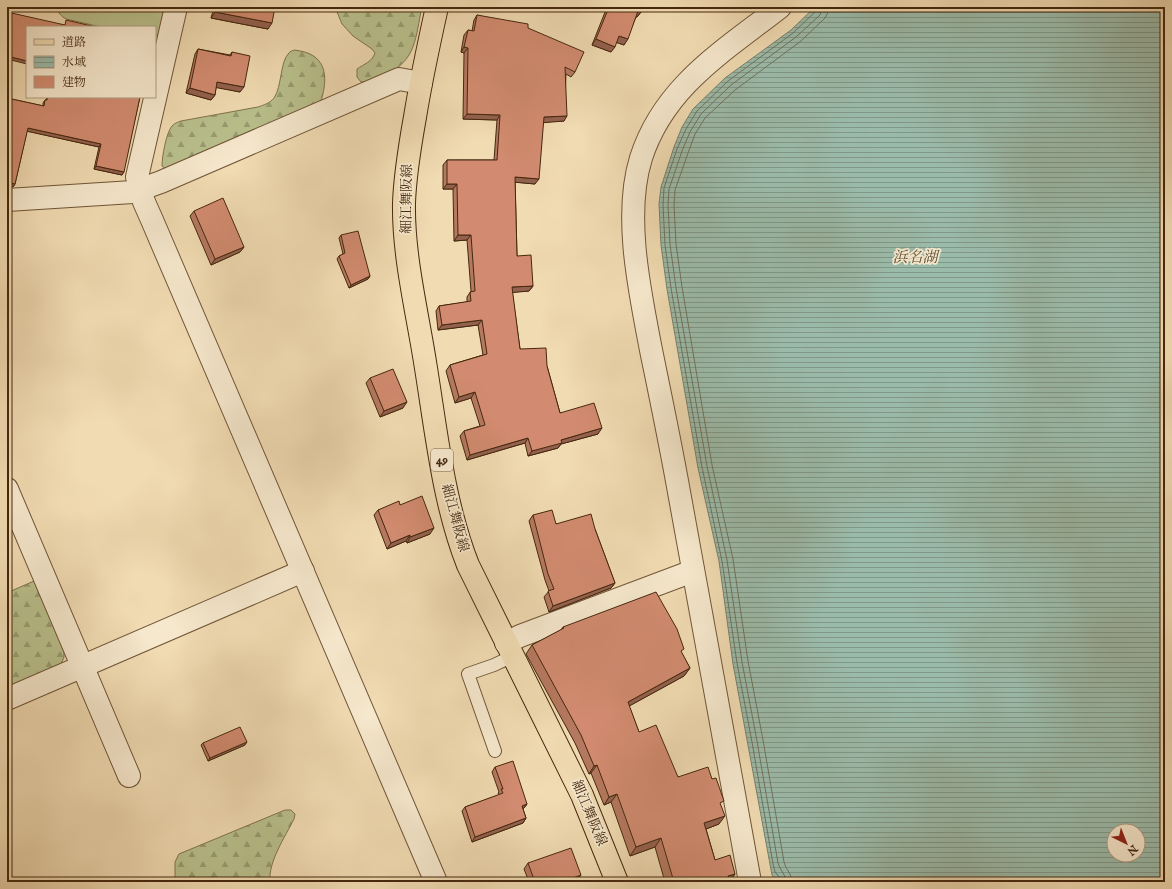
<svg xmlns="http://www.w3.org/2000/svg" width="1172" height="889" font-family="'IM FELL English','Noto Serif JP',serif">
<defs>
<pattern id="forest-firs" width="22" height="20" patternUnits="userSpaceOnUse"><rect width="22" height="20" fill="#b9c08c"/><path d="M5 1l3.5 6h-7zM16 11l3.5 6h-7z" fill="#989c71"/></pattern>
<pattern id="water-rules" width="6" height="5" patternUnits="userSpaceOnUse"><rect width="6" height="5" fill="#9bbbaa"/><path d="M0 2.5h6" fill="none" stroke="#809889"/></pattern>
</defs>
<rect width="100%" height="100%" fill="#f1dbb2"/>
<filter id="stains"><feTurbulence type="fractalNoise" baseFrequency=".005" numOctaves="4"/><feColorMatrix values="0 0 0 0 .2 0 0 0 0 .09 0 0 0 0 .02 0 0 0 .5 -.17"/></filter>
<radialGradient id="worn" r=".72"><stop offset=".6" stop-color="#630" stop-opacity="0"/><stop offset="1" stop-color="#630" stop-opacity=".3"/></radialGradient>
<path fill="#b9c08c" stroke="#7f744d" d="M57,7h111l-9,27 -4,3v-10h-54l-35,-8c-5,-3 -8,-6 -9,-12z"/>
<g fill="url(#forest-firs)" stroke="#7f744d">
<path d="M335,7h87c-7,31 -5,53 -37,68 -8,3 -15,7 -24,7l-4,-5v-8c7,-5 15,-7 18,-16l-3,-4 -19,-13 -11,-12z"/>
<path d="M294,50c32,3 35,25 27,51l-154,69 -5,-4c0,-9 4,-33 10,-40 3,-3 6,-4 9,-5l77,-14c6,-2 12,-4 16,-9 8,-11 6,-37 15,-45 1,-2 3,-2 5,-3z"/>
<polygon points="34,581 64,651 64,657 61,664 7,690 7,591 9,592"/>
<path d="M285,810h6l4,4 -1,5c-9,18 -26,43 -24,63h-95v-20l4,-8z"/>
</g>
<path fill="url(#water-rules)" stroke="#79806c" fill-rule="evenodd" d="M815,7h350v875h-387l-6,-7 -39,-211 -14,-103 -21,-93 -31,-179 -6,-44 -2,-41 2,-17 13,-40 8,-20 11,-18 32,-31 66,-48zM1114,831h24v24h-24z"/>
<g fill="none" stroke-linecap="round" stroke-linejoin="round">
<g stroke="#70725c" stroke-width="1">
<polyline points="781,882 780,878 775,872 773,864 752,742 737,663 722,561 702,467 671,288 665,245 663,205 664,188 677,149 686,129 697,111 728,81 793,33 816,11 818,7"/>
<path d="M786,882c0,-7 -6,-12 -8,-19l-21,-122 -15,-79 -15,-102 -20,-94 -31,-178 -6,-44 -2,-39 1,-16 13,-38 8,-19 11,-18 30,-29 65,-48 24,-22 3,-8"/>
<path d="M792,882c0,-8 -6,-12 -8,-20l-21,-122 -15,-79 -15,-102 -21,-94 -30,-178 -6,-43 -2,-39 1,-15 13,-37 7,-19 10,-16 30,-28 66,-49 24,-23 3,-6 1,-5"/>
</g>
<defs>
<polyline id="lane" points="495,751 468,674 494,665 513,656"/>
<g id="street">
<polyline points="176,7 137,177 144,202 152,220 436,882"/>
<polyline points="7,200 133,192 161,182 399,79 421,83"/>
<polyline points="7,489 129,776"/>
<polyline points="506,643 520,636 693,571"/>
<polyline points="7,699 303,571"/>
<path d="M750,882c-24,-134 -48,-268 -73,-401 -8,-44 -17,-87 -26,-131 -11,-58 -28,-134 -10,-192 23,-72 83,-107 139,-151"/>
</g>
<path id="primary" d="M437,7c-8,36 -16,73 -22,110 -5,28 -10,57 -11,86 -1,52 13,108 21,159 11,67 18,140 43,203l114,230 35,87"/>
</defs>
<use href="#lane" stroke="#705537" stroke-width="14"/>
<use href="#street" stroke="#705537" stroke-width="24"/>
<use href="#primary" stroke="#45280e" stroke-width="24"/>
<use href="#lane" stroke="#f6e8cd" stroke-width="12"/>
<use href="#street" stroke="#f6e8cd" stroke-width="22"/>
<use href="#primary" stroke="#f1dbb2" stroke-width="22"/>
</g>
<g fill="#b57860" stroke="#45280e">
<polygon points="214,7 275,7 268,29 211,18"/>
<polygon points="607,7 642,7 641,12 637,17 636,17 624,45 616,42 611,52 592,45"/>
<polygon points="477,15 528,28 575,72 571,77 566,74 564,121 543,122 535,184 515,182 517,256 533,286 529,291 512,292 520,349 547,366 560,413 598,434 561,444 558,448 528,456 525,443 467,460 460,436 464,431 480,426 471,398 455,403 446,371 450,365 483,355 478,325 438,330 436,311 439,306 467,302 467,297 471,291 467,240 454,241 453,189 443,189 443,165 447,160 494,160 497,120 463,119 464,53 461,52 464,35 468,30 472,31 474,20"/>
<polygon points="198,49 230,55 232,52 240,92 216,87 215,95 211,100 186,93 195,54"/>
<polygon points="47,97 140,97 122,175 94,169 99,147 27,131 15,184 13,187 7,98 43,106 43,103 45,100 46,100"/>
<polygon points="194,211 244,247 240,252 211,265 190,216"/>
<polygon points="341,235 370,276 368,279 349,288 337,259 339,256 343,254 339,238"/>
<polygon points="370,378 403,408 380,417 366,383"/>
<polygon points="400,505 430,534 407,543 406,541 387,549 374,515 378,510"/>
<polygon points="533,515 556,524 595,529 615,583 611,588 549,612 544,597 549,591 545,580 529,521"/>
<polygon points="563,627 681,652 690,668 684,676 629,706 639,732 678,777 721,806 719,824 706,829 715,860 735,874 730,882 665,882 655,847 630,856 611,802 604,805 591,773 589,774 575,743 526,654 532,645 561,630"/>
<polygon points="203,743 245,745 208,761 201,745"/>
<polygon points="495,767 527,804 524,808 523,809 526,818 523,823 472,842 462,811 465,807 499,795 498,793 499,792 492,772"/>
<polygon points="528,863 577,881 575,882 529,882 524,869"/>
</g>
<g fill="#93614e" stroke="#45280e">
<polygon points="638,11 641,12 637,17 634,16"/>
<polygon points="215,12 272,23 268,29 211,18"/>
<polygon points="619,36 628,39 624,45 615,42"/>
<polygon points="596,39 615,47 611,52 592,45"/>
<polygon points="464,47 468,48 464,53 461,52"/>
<polygon points="7,56 27,61 27,64 7,59"/>
<polygon points="217,82 244,87 240,92 213,87"/>
<polygon points="190,88 215,95 211,100 186,93"/>
<polygon points="467,114 500,115 497,120 463,119"/>
<polygon points="567,116 564,121 540,123 544,117"/>
<polygon points="28,128 101,144 99,147 26,131"/>
<polygon points="96,166 124,172 122,175 94,169"/>
<polygon points="515,177 539,179 535,184 512,182"/>
<polygon points="7,182 15,184 13,187 7,185"/>
<polygon points="447,184 457,184 453,189 443,189"/>
<polygon points="458,235 471,235 467,240 454,241"/>
<polygon points="244,247 240,252 211,265 215,259"/>
<polygon points="370,276 368,279 349,288 351,285"/>
<polygon points="533,286 529,291 508,293 512,287"/>
<polygon points="482,320 478,325 438,330 442,325"/>
<polygon points="475,392 471,398 455,403 459,397"/>
<polygon points="407,402 403,408 380,417 384,411"/>
<polygon points="602,428 598,434 561,444 558,448 528,456 532,451 561,440"/>
<polygon points="528,438 525,443 467,460 470,455"/>
<polygon points="434,528 430,534 407,543 410,537"/>
<polygon points="410,535 406,541 387,549 391,543"/>
<polygon points="615,583 611,588 549,612 553,606"/>
<polygon points="690,668 684,676 622,710 628,702"/>
<polygon points="247,742 245,745 208,761 210,758"/>
<polygon points="597,765 591,773 589,774 594,766"/>
<polygon points="617,794 611,802 604,805 609,797"/>
<polygon points="527,804 524,808 519,810 522,806"/>
<polygon points="725,816 719,824 698,832 704,823"/>
<polygon points="526,818 523,823 472,842 475,837"/>
<polygon points="661,838 655,847 630,856 636,847"/>
<polygon points="735,874 729,882 728,876"/>
<polygon points="581,875 577,881 575,882 563,882"/>
</g>
<g fill="#d28b70" stroke="#45280e">
<polygon points="216,7 275,7 272,23 215,12"/>
<polygon points="609,7 642,7 641,12 638,11 628,39 619,36 615,47 596,39"/>
<polygon points="7,12 65,25 66,20 96,27 27,27 27,61 7,56"/>
<polygon points="477,15 528,24 528,28 584,52 575,72 565,67 567,116 544,117 539,179 515,177 517,256 531,255 533,286 512,287 520,349 546,348 547,366 560,413 594,403 602,428 561,440 562,443 532,451 528,438 470,455 464,431 485,425 475,392 459,397 450,365 487,354 482,320 442,325 439,306 471,301 470,292 475,291 471,235 458,235 457,184 447,184 447,160 497,160 500,115 467,114 468,48 464,47 468,30 474,31"/>
<polygon points="198,49 231,56 232,52 250,56 244,87 217,82 215,95 190,88"/>
<polygon points="48,97 140,97 124,172 96,166 101,144 28,128 15,184 7,182 7,98 44,106 45,100 47,100"/>
<polygon points="223,198 244,247 215,259 194,211"/>
<polygon points="358,231 370,276 351,285 339,256 345,253 341,235"/>
<polygon points="393,369 407,402 384,411 370,378"/>
<polygon points="422,496 434,528 410,537 410,535 391,543 378,510 399,501 400,505"/>
<polygon points="552,510 556,524 591,514 595,529 615,583 553,606 548,591 554,589 548,574 533,515"/>
<polygon points="656,592 677,629 684,649 681,651 690,668 628,702 639,732 656,725 678,777 708,767 712,779 716,778 724,801 720,803 725,816 704,823 715,860 730,855 735,874 728,876 730,882 674,882 661,838 636,847 617,794 609,797 597,765 594,766 581,735 532,645 564,628 563,627"/>
<polygon points="240,727 247,742 210,758 203,743"/>
<polygon points="513,761 527,804 522,806 526,818 475,837 465,807 503,793 501,789 503,789 495,767"/>
<polygon points="571,848 581,875 563,882 535,882 528,863"/>
</g>
<g text-anchor="middle" dominant-baseline="central" stroke-width="3.5" stroke-linejoin="round" paint-order="stroke">
<rect fill="#f6e8cd" stroke="#7a6247" stroke-width="1" x="431" y="449" width="22" height="22" rx="3"/>
<g font-size="13" font-weight="bold" fill="#45280e">
<text x="442" y="460">49</text>
</g>
<g font-size="14" fill="#45280e" stroke="#f6e8cd">
<text transform="translate(407 199) rotate(-89)">細江舞阪線</text>
<text transform="translate(455 518) rotate(75)">細江舞阪線</text>
<text transform="translate(589 813) rotate(67)">細江舞阪線</text>
</g>
<g font-size="15" font-style="italic" fill="#5a4d35" stroke="#f6e8cd">
<text x="915" y="257">浜名湖</text>
</g>
</g>
<rect width="1172" height="889" fill="none" stroke="#f1dbb2" stroke-width="24"/>
<rect x="8" y="8" width="1156" height="873" fill="none" stroke="#45280e" stroke-width="2"/>
<rect x="12" y="12" width="1148" height="865" fill="none" stroke="#45280e"/>
<rect x="26" y="26" width="130" height="72" fill="#f6e8cd" stroke="#af9b81"/>
<rect x="34" y="39" width="20" height="6" fill="#f1dbb2" stroke="#af9b81"/>
<text x="62" y="46" font-size="12" fill="#45280e">道路</text>
<rect x="34" y="56" width="20" height="12" fill="url(#water-rules)" stroke="#af9b81"/>
<text x="62" y="66" font-size="12" fill="#45280e">水域</text>
<rect x="34" y="76" width="20" height="12" fill="#d28b70" stroke="#af9b81"/>
<text x="62" y="86" font-size="12" fill="#45280e">建物</text>
<g transform="translate(1126 843) rotate(137)"><circle r="19" fill="#f6e8cd" stroke="#af9b81"/>
<path d="M0-3L7 15L0 10L-7 15Z" fill="#8f2418"/>
<text y="-6" font-size="11" font-weight="bold" text-anchor="middle" fill="#45280e">N</text>
</g>
<rect width="100%" height="100%" filter="url(#stains)"/>
<rect width="100%" height="100%" fill="url(#worn)"/>
</svg>
